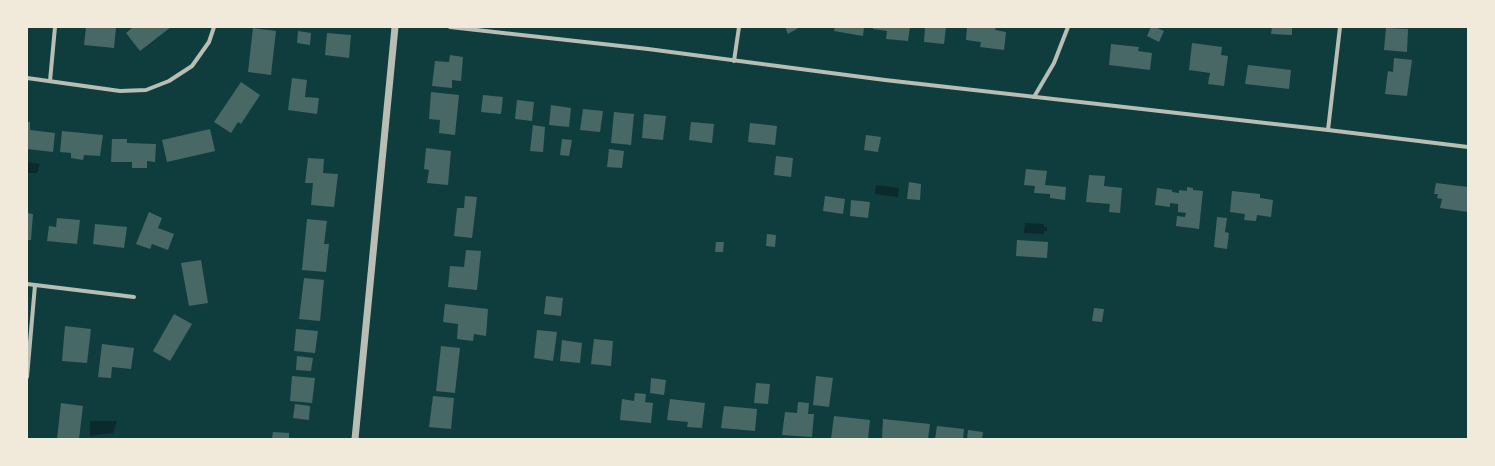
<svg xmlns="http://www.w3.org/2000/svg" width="1495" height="466" font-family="'Exo 2',sans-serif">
<rect width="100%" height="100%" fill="#0f3d3e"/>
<g fill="#0a2a2b">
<polygon points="27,162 40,164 37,173 27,173"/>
<polygon points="876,185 899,188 898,197 875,194"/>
<polygon points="1025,223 1044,224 1044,227 1047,227 1047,231 1044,231 1044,234 1024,233"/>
<polygon points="90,421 117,421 113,433 90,436"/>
</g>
<g fill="#486865">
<polygon points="86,27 116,28 114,48 84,45"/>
<polygon points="133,27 171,27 140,51 126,33"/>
<polygon points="785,27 800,27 788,34"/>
<polygon points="835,27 864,27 863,36 834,31"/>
<polygon points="873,27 910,27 908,41 886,39 887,31 873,29"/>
<polygon points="925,27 946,27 944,44 924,42"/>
<polygon points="967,27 996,27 995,30 1006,32 1004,50 980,47 981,42 966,40"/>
<polygon points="1151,27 1155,27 1164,31 1159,42 1147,36"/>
<polygon points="1272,27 1292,27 1292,35 1271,34"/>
<polygon points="253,28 276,31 271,75 248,72"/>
<polygon points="1386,28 1408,29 1407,52 1384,50"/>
<polygon points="298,31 311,33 310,45 297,43"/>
<polygon points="327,33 351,35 349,58 325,55"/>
<polygon points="1192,43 1222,47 1221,55 1228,56 1224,86 1208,84 1210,73 1189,70"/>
<polygon points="1111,44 1139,47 1138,51 1152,53 1150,70 1109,65"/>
<polygon points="450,55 463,57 461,81 452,80 452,88 432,86 435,61 449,62"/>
<polygon points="1394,58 1412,60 1407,96 1385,94 1388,71 1393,72"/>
<polygon points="1248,65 1291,70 1289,89 1245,84"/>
<polygon points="292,78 307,80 305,97 319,98 317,114 288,110"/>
<polygon points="241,82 260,95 241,124 238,122 231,133 214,122"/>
<polygon points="431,92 459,95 455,135 439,133 440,120 429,119"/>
<polygon points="483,95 503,97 501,114 481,112"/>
<polygon points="517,100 534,102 532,121 515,119"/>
<polygon points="551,105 571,108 569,127 549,125"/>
<polygon points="583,109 603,111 600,132 580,130"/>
<polygon points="614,112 634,114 631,145 611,143"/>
<polygon points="644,114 666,116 663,140 642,138"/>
<polygon points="27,122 30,122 30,130 55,133 53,152 27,149"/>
<polygon points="691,122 714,124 712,143 689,140"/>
<polygon points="750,123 777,126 775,145 748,142"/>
<polygon points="533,125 545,127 543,152 530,151"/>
<polygon points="210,129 215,151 167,162 162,140"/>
<polygon points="62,131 103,135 100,156 84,155 83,160 71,158 71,153 60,152"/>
<polygon points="866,135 881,137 878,152 864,150"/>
<polygon points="112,139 127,139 127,143 156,144 155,162 147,161 147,168 132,168 132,162 111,162"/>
<polygon points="562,139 572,140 569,156 560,155"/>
<polygon points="426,148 451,151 448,185 427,183 429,170 424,169"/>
<polygon points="609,149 624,151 622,168 607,167"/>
<polygon points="776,156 793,158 791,177 774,175"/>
<polygon points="308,158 324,159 323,173 338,174 334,207 311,205 313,183 305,183"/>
<polygon points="1026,169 1047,171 1045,185 1066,187 1065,200 1050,198 1050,194 1034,193 1035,186 1024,185"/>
<polygon points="1089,175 1105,176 1104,186 1122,188 1120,213 1109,212 1110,204 1086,202"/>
<polygon points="909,182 921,184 920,200 907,199"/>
<polygon points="1436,183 1468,187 1468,212 1440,208 1442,199 1437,198 1438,194 1434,194"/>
<polygon points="1187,187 1193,188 1193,190 1203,191 1199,229 1176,226 1177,216 1185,217 1186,213 1178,212 1178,204 1170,203 1170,207 1155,205 1157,188 1172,190 1172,192 1179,193 1179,190 1187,191"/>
<polygon points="1232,191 1260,194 1260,198 1273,200 1271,217 1257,215 1256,221 1244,220 1245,214 1230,212"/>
<polygon points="465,196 477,197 472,238 454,236 457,208 464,208"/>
<polygon points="825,196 845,199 843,214 823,211"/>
<polygon points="851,200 870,202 868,218 850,216"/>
<polygon points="149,212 162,218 158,228 174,234 168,250 152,244 150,249 136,244"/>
<polygon points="27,213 33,214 31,240 27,240"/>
<polygon points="1217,217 1227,218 1225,232 1229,233 1227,249 1214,247"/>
<polygon points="57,218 80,220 77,244 47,241 49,226 56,227"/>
<polygon points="307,219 327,221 324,244 329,244 326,272 302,270"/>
<polygon points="95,224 127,227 124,248 93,244"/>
<polygon points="767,234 776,235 775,247 766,246"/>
<polygon points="1017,240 1048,242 1047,258 1016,256"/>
<polygon points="716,242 724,242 723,252 715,252"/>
<polygon points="466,250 481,251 477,290 448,287 450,266 464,267"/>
<polygon points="201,260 208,303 189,306 181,263"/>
<polygon points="304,278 324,280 320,321 299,319"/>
<polygon points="546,296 563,298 561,316 544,314"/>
<polygon points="445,304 488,309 486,336 474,334 473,341 457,339 458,324 443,322"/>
<polygon points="1094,308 1104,309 1102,322 1092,321"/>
<polygon points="174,314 192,324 170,361 153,351"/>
<polygon points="65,326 91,329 87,363 62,361"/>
<polygon points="296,329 318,331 315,353 294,351"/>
<polygon points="537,330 557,332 553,361 534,358"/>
<polygon points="594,339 613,341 611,366 591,364"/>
<polygon points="562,340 582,343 580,363 560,361"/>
<polygon points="102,344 134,348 131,369 112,367 111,378 98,377"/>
<polygon points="441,346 460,348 455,393 436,391"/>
<polygon points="297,356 313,358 311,371 296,370"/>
<polygon points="292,376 315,378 312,403 290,401"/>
<polygon points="816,376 833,378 829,407 813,405"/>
<polygon points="651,378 666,380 664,395 650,393"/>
<polygon points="756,383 770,384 768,404 754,403"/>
<polygon points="635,393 646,394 645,402 653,403 651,423 620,420 622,399 634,401"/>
<polygon points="433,396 454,398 451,429 429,427"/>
<polygon points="670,399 705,403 702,428 687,427 688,422 667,420"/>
<polygon points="798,402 809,403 808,414 814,414 812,437 782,435 785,412 797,413"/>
<polygon points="61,403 83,406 79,439 57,439"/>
<polygon points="295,404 310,406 309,420 293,418"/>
<polygon points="724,406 757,409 755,431 721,428"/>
<polygon points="834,416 870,420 868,439 831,439"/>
<polygon points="883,419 930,424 928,439 882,439"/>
<polygon points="937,426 964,429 963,439 935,439"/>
<polygon points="968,430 983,432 982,439 967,439"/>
<polygon points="273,432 289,433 289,439 272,438"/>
</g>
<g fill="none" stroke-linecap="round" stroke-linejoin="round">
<g stroke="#b8beb3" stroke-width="4">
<polyline points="450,27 648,49 885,80 1328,130 1468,147"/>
<polyline points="734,61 739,27"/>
<polyline points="27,78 120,91 146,90 169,81 192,66 209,42 214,27"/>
<polyline points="50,81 55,27"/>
<polyline points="1034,97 1054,63 1068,27"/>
<polyline points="1328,130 1340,27"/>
<polyline points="27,284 134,297"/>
<polyline points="27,377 35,285"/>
</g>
<polyline stroke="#b8beb3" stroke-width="7" points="355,439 395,27"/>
</g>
<rect width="1495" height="466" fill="none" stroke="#f1e9da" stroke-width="56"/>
</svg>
